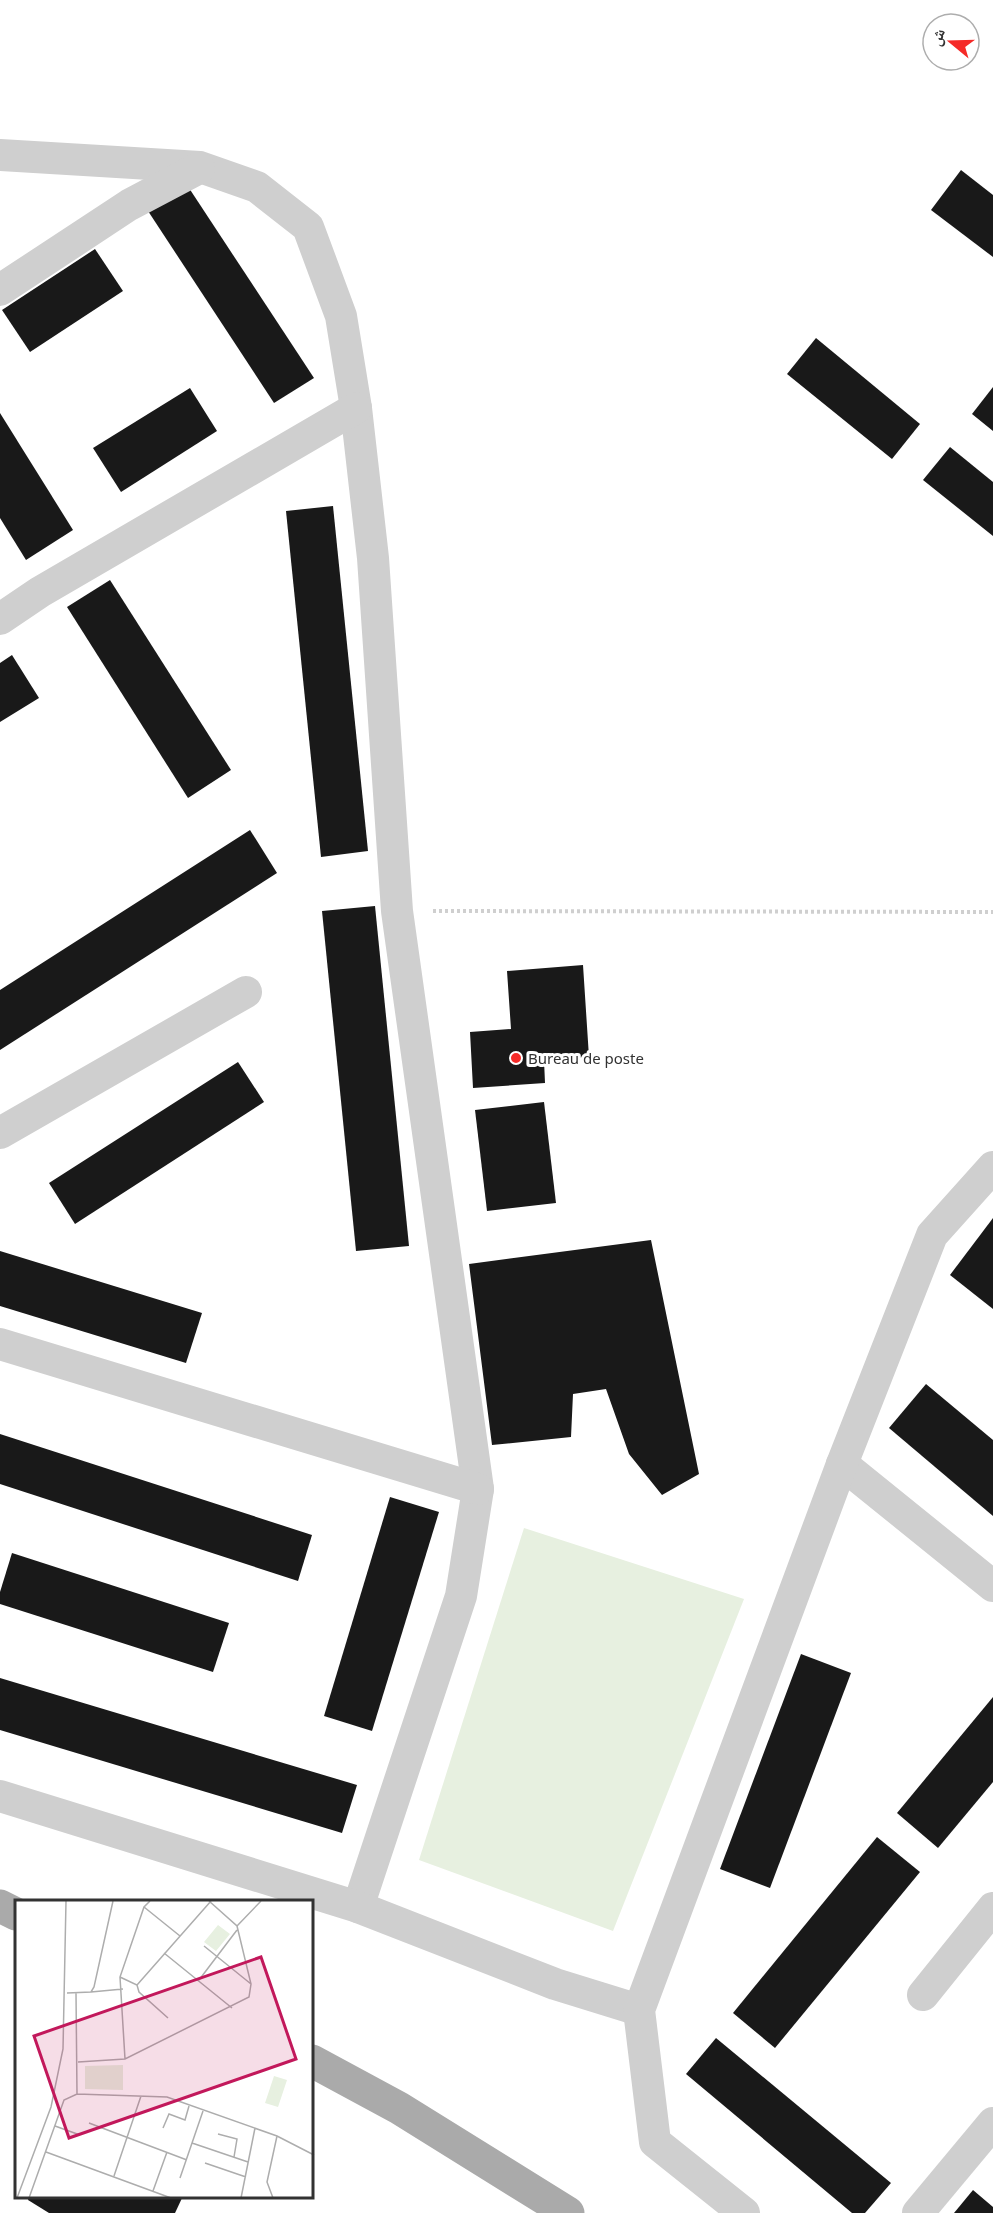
<svg xmlns="http://www.w3.org/2000/svg" width="993" height="2213" font-family="'Noto Sans','Noto Naskh Arabic',sans-serif">
<rect width="100%" height="100%" fill="#fff"/>
<polygon fill="#e7f0e0" points="524,1528 744,1599 613,1931 419,1860"/>
<g fill="#191919">
<polygon points="961,170 993,195 993,257 931,210"/>
<polygon points="187,185 314,378 274,403 148,211"/>
<polygon points="95,249 123,291 30,352 2,310"/>
<polygon points="816,338 920,424 892,459 787,374"/>
<polygon points="993,387 993,431 972,414"/>
<polygon points="190,388 217,431 121,492 93,448"/>
<polygon points="0,413 73,530 26,560 0,518"/>
<polygon points="950,447 993,482 993,536 923,480"/>
<polygon points="333,506 368,851 321,857 286,511"/>
<polygon points="110,580 231,770 188,798 67,607"/>
<polygon points="12,655 39,698 0,722 0,663"/>
<polygon points="250,830 277,873 0,1050 0,990"/>
<polygon points="375,906 409,1246 356,1251 322,911"/>
<polygon points="583,965 589,1057 544,1060 545,1083 473,1088 470,1032 511,1029 507,971"/>
<polygon points="238,1062 264,1102 75,1224 49,1183"/>
<polygon points="544,1102 556,1203 487,1211 475,1110"/>
<polygon points="993,1218 993,1309 950,1275"/>
<polygon points="651,1240 699,1474 662,1495 629,1454 606,1389 573,1394 571,1437 492,1445 469,1264"/>
<polygon points="0,1251 202,1313 186,1363 0,1306"/>
<polygon points="926,1384 993,1440 993,1516 889,1428"/>
<polygon points="0,1434 312,1535 298,1581 0,1484"/>
<polygon points="390,1497 439,1512 372,1731 324,1716"/>
<polygon points="12,1553 229,1623 213,1672 0,1604 0,1592"/>
<polygon points="801,1654 851,1673 770,1888 720,1869"/>
<polygon points="0,1678 357,1785 342,1833 0,1730"/>
<polygon points="993,1697 993,1782 938,1848 897,1813"/>
<polygon points="877,1837 920,1872 775,2048 733,2013"/>
<polygon points="716,2038 891,2183 865,2213 852,2213 686,2074"/>
<polygon points="973,2190 993,2207 993,2213 954,2213"/>
<polygon points="29,2196 183,2196 175,2213 49,2213 28,2200"/>
</g>
<g fill="none" stroke-linecap="round" stroke-linejoin="round">
<polyline stroke="#cfcfcf" stroke-width="4" stroke-dasharray="3 3" stroke-linecap="butt" points="433,911 993,912"/>
<g stroke="#cfcfcf" stroke-width="32">
<polyline points="0,155 200,167 257,187 308,227 341,316 356,408 373,558 397,911 478,1489 461,1596 358,1907"/>
<polyline points="0,290 129,205 199,168"/>
<polyline points="0,619 40,592 356,408"/>
<polyline points="0,1133 246,992"/>
<polyline points="0,1344 478,1489"/>
<polyline points="842,1464 993,1586"/>
<polyline points="0,1796 358,1907 555,1984 639,2010"/>
<polyline points="923,1995 993,1908"/>
<polyline points="744,2213 655,2142 639,2010 842,1464 932,1235 993,1167"/>
<polyline points="918,2213 993,2123"/>
</g>
<g stroke="#aaa" stroke-width="33">
<polyline points="0,1906 16,1914"/>
<polyline points="312,2061 399,2108 568,2213"/>
</g>
</g>
<circle fill="#f52a28" stroke="#fff" stroke-width="2" cx="516" cy="1058" r="6"/>
<g text-anchor="middle" dominant-baseline="central" stroke-width="6" stroke-linejoin="round" paint-order="stroke">
<g font-size="15" fill="#323232" stroke="#fff" text-anchor="start">
<text x="528" y="1058">Bureau de poste</text>
</g>
</g>
<g transform="translate(15 1900)">
<rect width="298" height="298" fill="#fff"/>
<path d="M203,25l12,9 -14,17 -12,-9zM108,165v25l-38,-1v-23zM259,176l13,4 -9,27 -13,-4z" fill="#e7f0e0"/>
<path fill="none" stroke="#adadad" stroke-width="1.5" d="M129,7l36,29M222,26l24,-25M189,46l47,38M149,53l68,55M105,77l17,8 2,7 29,26M184,80l38,-50M122,85l74,-84M76,92l32,-3M52,93l24,-1 3,-5 19,-86M61,93l1,101M110,159l-5,-82 24,-70 6,-6M63,162l47,-3 124,-62 2,-13 -14,-58 -28,-25M74,223l98,37M40,226l25,9M148,228l6,-14 16,6 4,-14M203,234l19,5 -3,18M177,243l56,19M31,252l125,46M190,263l41,14M99,276l27,-80M165,278l23,-67M138,291l14,-39M2,298l34,-91 12,-58 3,-148M14,298l35,-98 13,-6 90,3 110,39 37,19M226,298l14,-70M258,298l-6,-16 10,-46"/>
<path fill="#c2185b" fill-opacity="0.15" stroke="#c2185b" stroke-width="3" d="M246,57l35,102 -227,79 -35,-102z"/>
<rect width="298" height="298" fill="none" stroke="#323232" stroke-width="3"/>
</g>
<g transform="translate(951 42) rotate(289)"><circle r="28" fill="#ffffff" stroke="#adadad" stroke-width="1.5"/>
<path d="M0-4.5L10 22L0 15L-10 22Z" fill="#f52a28"/>
<text y="-9" font-size="16" font-weight="bold" text-anchor="middle" fill="#323232">ش</text>
</g>
</svg>
